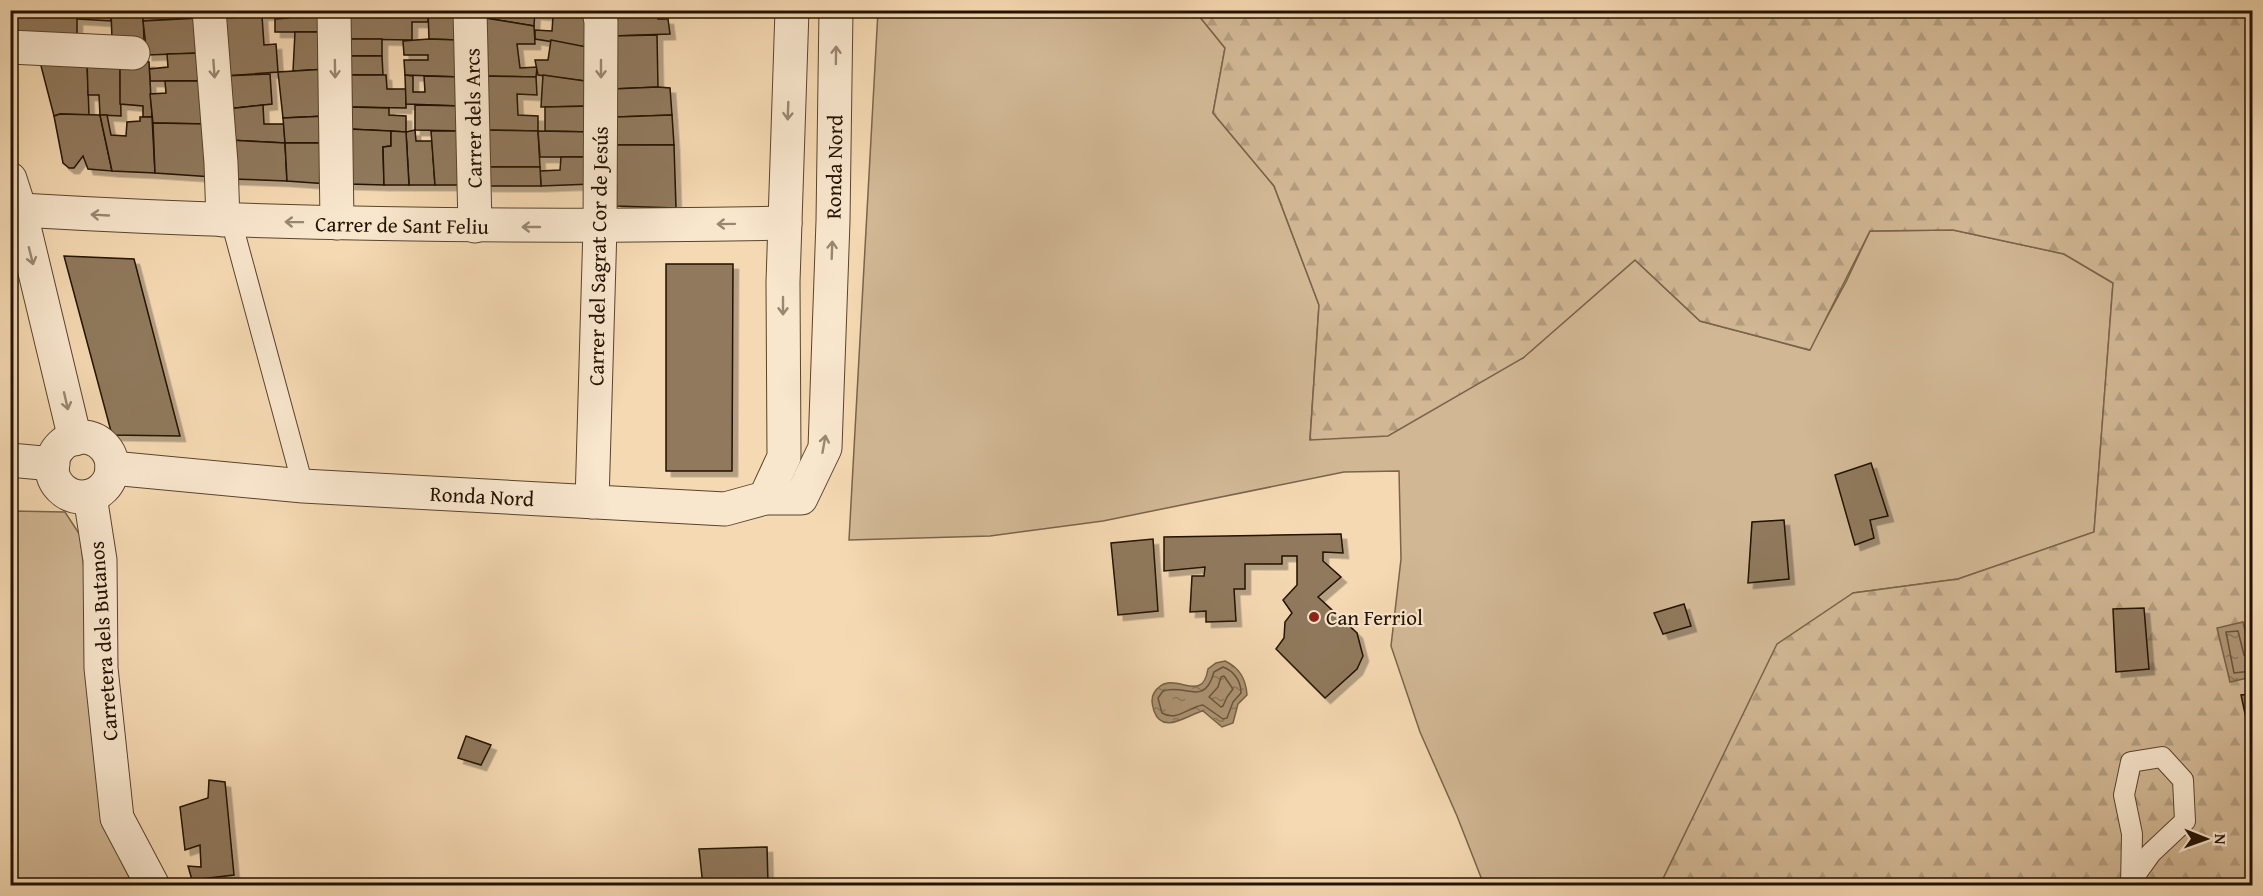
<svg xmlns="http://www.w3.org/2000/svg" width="2263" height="896" font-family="'Gentium Book Plus',serif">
<defs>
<pattern id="forest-firs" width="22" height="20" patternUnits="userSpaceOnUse" patternTransform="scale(1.5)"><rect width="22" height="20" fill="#d1b794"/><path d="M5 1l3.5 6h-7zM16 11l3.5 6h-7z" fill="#b39c7e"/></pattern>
<pattern id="water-ripples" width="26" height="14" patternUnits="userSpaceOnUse" patternTransform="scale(1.5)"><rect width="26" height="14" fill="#ae9575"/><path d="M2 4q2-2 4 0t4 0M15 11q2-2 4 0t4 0" fill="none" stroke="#8d785e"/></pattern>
<filter id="shadow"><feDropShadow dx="5.5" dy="5.5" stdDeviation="0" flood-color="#0004"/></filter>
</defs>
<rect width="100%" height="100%" fill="#f5d9b2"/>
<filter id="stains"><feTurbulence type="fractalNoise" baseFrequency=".00333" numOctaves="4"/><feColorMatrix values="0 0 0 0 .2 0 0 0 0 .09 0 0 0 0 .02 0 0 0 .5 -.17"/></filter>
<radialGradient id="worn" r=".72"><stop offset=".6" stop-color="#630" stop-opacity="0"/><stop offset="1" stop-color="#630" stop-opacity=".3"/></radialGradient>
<g fill="#d1b794" stroke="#7a644a" stroke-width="1.5">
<polygon points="878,11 1195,11 1225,48 1213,113 1274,186 1319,305 1310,439 1523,358 1635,260 1700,321 1809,350 1846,282 1870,231 1953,230 2064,254 2113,283 2094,532 1958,579 1853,593 1697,810 1660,885 1484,885 1457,816 1420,732 1391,646 1401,559 1399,471 1344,472 1103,521 990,536 849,540"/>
<polygon points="11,511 65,512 80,535 85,577 100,802 122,863 133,885 11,886"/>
</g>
<polygon fill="url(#forest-firs)" stroke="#7a644a" stroke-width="1.5" points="1195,11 2252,11 2252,885 1660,885 1777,644 1853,593 1958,579 2094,532 2113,283 2064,254 1953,230 1870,231 1810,350 1700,321 1635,260 1523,358 1388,436 1310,440 1319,305 1274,186 1213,113 1225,48"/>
<g fill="url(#water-ripples)" stroke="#766146" stroke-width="1.5">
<polygon points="2243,622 2252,658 2252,677 2230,682 2217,628"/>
<path d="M1225,661c15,7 21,18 22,34l-9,9 -5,19 -11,4 -19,-16c-15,3 -40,25 -49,0 -2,-6 -3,-13 0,-18 17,-28 48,15 54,-24l8,-6z"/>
</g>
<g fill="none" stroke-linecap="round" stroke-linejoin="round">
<g stroke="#68543a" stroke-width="1.5">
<polyline points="2252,659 2244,655 2238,631 2226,632 2234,673 2252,671"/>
<path d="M1223,667c11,4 18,14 18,26l-8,9 -6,16 -4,1 -20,-14c-15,2 -26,17 -41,8l-4,-15 5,-7c23,-8 41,17 51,-19z"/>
<polygon points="1224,676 1233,689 1227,697 1223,706 1221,707 1209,697 1218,687 1221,677"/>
</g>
</g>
<g fill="#90795d" stroke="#231200" stroke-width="1.5" filter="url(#shadow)">
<polygon points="10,10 77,10 77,11 10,15"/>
<polygon points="111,10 111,21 78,19 77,10"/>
<polygon points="111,10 143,10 144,42 112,40"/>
<polygon points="199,10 200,18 143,21 143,11"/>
<polygon points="221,10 274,10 274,14 222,18"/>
<polygon points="288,10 325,10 325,32 275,32 275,19 288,18"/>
<polygon points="348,10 428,10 428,22 412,22 412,40 348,39"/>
<polygon points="428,10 457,10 458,40 429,39"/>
<polygon points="479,10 535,10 534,26 479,17"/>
<polygon points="535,10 589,10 591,18 535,14"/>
<polygon points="610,10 658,10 658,19 668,19 670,34 612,36"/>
<polygon points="77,11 77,38 19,36 14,15"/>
<polygon points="262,16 264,45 276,44 278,72 225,76 222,18"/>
<polygon points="553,16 591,18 592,48 535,39 535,30 552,31"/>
<polygon points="479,17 534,26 535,44 517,44 520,68 537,67 536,77 482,76"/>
<polygon points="200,18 202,53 147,55 143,21"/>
<polygon points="295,32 325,32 327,69 293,71"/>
<polygon points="657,35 658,87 613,89 612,36"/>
<rect x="348" y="39" width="34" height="17"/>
<polygon points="429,39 458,40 461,77 405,75 404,60 428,60 428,55 404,55 403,41"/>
<polygon points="551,40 592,48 592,82 538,75 535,60 548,60"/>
<polygon points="202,53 205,81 150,81 149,69 168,67 167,54"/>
<polygon points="348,56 382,56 383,75 348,75"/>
<polygon points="87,59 89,115 60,114 54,116 40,62"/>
<polygon points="87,59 120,61 121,116 100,115 99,95 88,95"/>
<polygon points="120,61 149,62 152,117 143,117 143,106 120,104"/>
<polygon points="327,69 326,116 283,118 278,72"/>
<polygon points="270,74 272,104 227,109 225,76"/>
<polygon points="348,75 386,75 387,89 406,89 406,108 349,107"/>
<polygon points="405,75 413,76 413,92 425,92 424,76 461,77 462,106 406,104"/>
<polygon points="543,75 592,82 593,106 541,107"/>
<polygon points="482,76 536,77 537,95 517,94 518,115 538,116 538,131 485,130"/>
<polygon points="165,81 205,81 208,124 153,123 150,94 166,93"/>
<polygon points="658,87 670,88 672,115 616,117 613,89"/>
<polygon points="263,105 264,124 284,124 285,143 229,140 227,109"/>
<polygon points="415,105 462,106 463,131 415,130"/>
<polygon points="593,106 593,132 545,131 545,107"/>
<polygon points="349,107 389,108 389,115 406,116 406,132 349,129"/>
<polygon points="60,114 100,115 112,171 88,169 83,156 74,168 69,168 63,163 54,116"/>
<polygon points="100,115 107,115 111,135 126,136 127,122 140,121 140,117 152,117 155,173 112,171"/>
<polygon points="672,115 674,145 615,145 616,117"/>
<polygon points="326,116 327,143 285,143 283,118"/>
<polygon points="153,123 208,124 213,177 155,173"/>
<polygon points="349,129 391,131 391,146 383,147 384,185 349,184"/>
<polygon points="415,130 416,141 432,141 435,185 409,185 406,132"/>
<polygon points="485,130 538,131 540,167 486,167"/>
<polygon points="391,131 406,132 409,185 384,185 383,147 391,146"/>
<polygon points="431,131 463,131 466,185 435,185"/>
<polygon points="538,131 593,132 592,157 540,157"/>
<polygon points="229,140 285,143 287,181 232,179"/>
<polygon points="285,143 327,143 328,184 287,181"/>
<polygon points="615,145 674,145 676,208 616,206"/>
<polygon points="561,157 592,157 592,184 541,186 540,171 560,170"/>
<polygon points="486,167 540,167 541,186 487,186"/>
<polygon points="64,256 134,259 180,436 112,435"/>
<polygon points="666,264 733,264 732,471 666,471"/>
<polygon points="1871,463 1888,516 1870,520 1874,538 1855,545 1835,475"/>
<polygon points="1784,520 1789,579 1748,583 1752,522"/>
<polygon points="1341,534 1343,553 1323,552 1323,561 1341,577 1318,597 1357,633 1363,656 1357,669 1325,698 1276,649 1284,638 1285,622 1292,613 1283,600 1297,585 1297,556 1282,556 1282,564 1245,564 1245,589 1234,589 1236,621 1206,622 1206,611 1190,612 1192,576 1204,576 1205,567 1164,571 1164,537"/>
<polygon points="1153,539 1158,611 1118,615 1111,543"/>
<polygon points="1684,604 1691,626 1663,634 1654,613"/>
<polygon points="2144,608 2149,669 2116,672 2113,609"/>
<polygon points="2252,694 2252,746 2241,695"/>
<polygon points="466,736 491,745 481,765 458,758"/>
<polygon points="209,780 225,782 234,875 192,880 188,866 201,867 200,845 185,850 180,807 208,798"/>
<polygon points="767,847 768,883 780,884 780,886 703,886 699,849"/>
</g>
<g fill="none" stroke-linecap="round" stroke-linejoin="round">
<defs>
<g id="service">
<polyline points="231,220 303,486"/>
<polyline points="2131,886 2132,834 2124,795 2131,762 2162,757 2183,780 2185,821 2151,853 2131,881"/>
</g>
<g id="minor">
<polyline points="209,10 221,163 223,220"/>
<polyline points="334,10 337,223"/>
<polyline points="470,10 475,226"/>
<polyline points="10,47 133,53"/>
<polyline points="10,179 20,210 75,439"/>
<path d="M20,210c255,15 510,18 765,13"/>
<polyline points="90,496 100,560 101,668 117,818 153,886"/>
<polyline points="592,502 600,227 601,22 599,10"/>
</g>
<g id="tertiary">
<circle cx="82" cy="467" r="30"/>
<polyline points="10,460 53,464"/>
<polyline points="112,468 303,486 725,509 765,498 801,498 825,448 833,221 836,10"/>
<polyline points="765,498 784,457 783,282 792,10"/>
</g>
</defs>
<use href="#service" stroke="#58442c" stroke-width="22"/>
<use href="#minor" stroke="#58442c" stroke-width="35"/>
<use href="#tertiary" stroke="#58442c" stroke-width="35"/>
<use href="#service" stroke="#f8e6cd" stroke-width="20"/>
<use href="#minor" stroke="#f8e6cd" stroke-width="33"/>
<use href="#tertiary" stroke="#f8e6cd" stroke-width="33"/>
</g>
<defs><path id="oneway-shaft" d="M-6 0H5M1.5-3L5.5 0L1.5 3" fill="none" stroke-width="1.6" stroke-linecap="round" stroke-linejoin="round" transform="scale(1.5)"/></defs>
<g stroke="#988771">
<use href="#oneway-shaft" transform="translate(836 55) rotate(-89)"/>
<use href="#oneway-shaft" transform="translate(214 69) rotate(86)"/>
<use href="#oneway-shaft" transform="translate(335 69) rotate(89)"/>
<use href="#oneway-shaft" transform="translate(601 69) rotate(90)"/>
<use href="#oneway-shaft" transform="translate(788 111) rotate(92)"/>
<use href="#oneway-shaft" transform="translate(100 215) rotate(-177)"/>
<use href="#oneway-shaft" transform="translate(294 222) rotate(-179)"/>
<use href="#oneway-shaft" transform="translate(726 224) rotate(179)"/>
<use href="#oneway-shaft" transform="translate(531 227) rotate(-180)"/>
<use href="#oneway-shaft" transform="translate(832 250) rotate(-88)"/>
<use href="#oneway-shaft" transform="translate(31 256) rotate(76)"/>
<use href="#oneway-shaft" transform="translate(783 306) rotate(90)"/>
<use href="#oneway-shaft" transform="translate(66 401) rotate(77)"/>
<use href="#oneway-shaft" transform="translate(824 444) rotate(-80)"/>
</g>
<circle fill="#8f2418" stroke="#f8e6cd" stroke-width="2" cx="1314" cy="617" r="6"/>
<g text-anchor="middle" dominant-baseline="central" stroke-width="4.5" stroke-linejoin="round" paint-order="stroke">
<g font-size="21" fill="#231200" stroke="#f8e6cd">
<text transform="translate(473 118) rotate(-91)">Carrer dels Arcs</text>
<text transform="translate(834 167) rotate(-89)">Ronda Nord</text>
<text transform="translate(402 225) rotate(1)">Carrer de Sant Feliu</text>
<text transform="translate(598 256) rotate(-89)">Carrer del Sagrat Cor de Jesús</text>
<text transform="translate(482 496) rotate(3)">Ronda Nord</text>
<text transform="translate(103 641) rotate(-94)">Carretera dels Butanos</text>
</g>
<g font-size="21" fill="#231200" stroke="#f8e6cd" text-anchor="start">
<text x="1326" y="617">Can Ferriol</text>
</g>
</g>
<rect width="2263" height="896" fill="none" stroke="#f5d9b2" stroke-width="36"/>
<rect x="12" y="12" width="2239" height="872" fill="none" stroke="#231200" stroke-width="3"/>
<rect x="18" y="18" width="2227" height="860" fill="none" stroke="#231200" stroke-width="1.5"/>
<g transform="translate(2206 839) rotate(91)" stroke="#f8e6cd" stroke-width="4.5" paint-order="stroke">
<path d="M0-4.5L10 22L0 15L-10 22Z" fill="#231200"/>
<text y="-9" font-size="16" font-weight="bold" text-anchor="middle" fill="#231200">N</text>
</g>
<rect width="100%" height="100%" filter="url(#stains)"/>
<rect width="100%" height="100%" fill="url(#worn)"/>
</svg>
